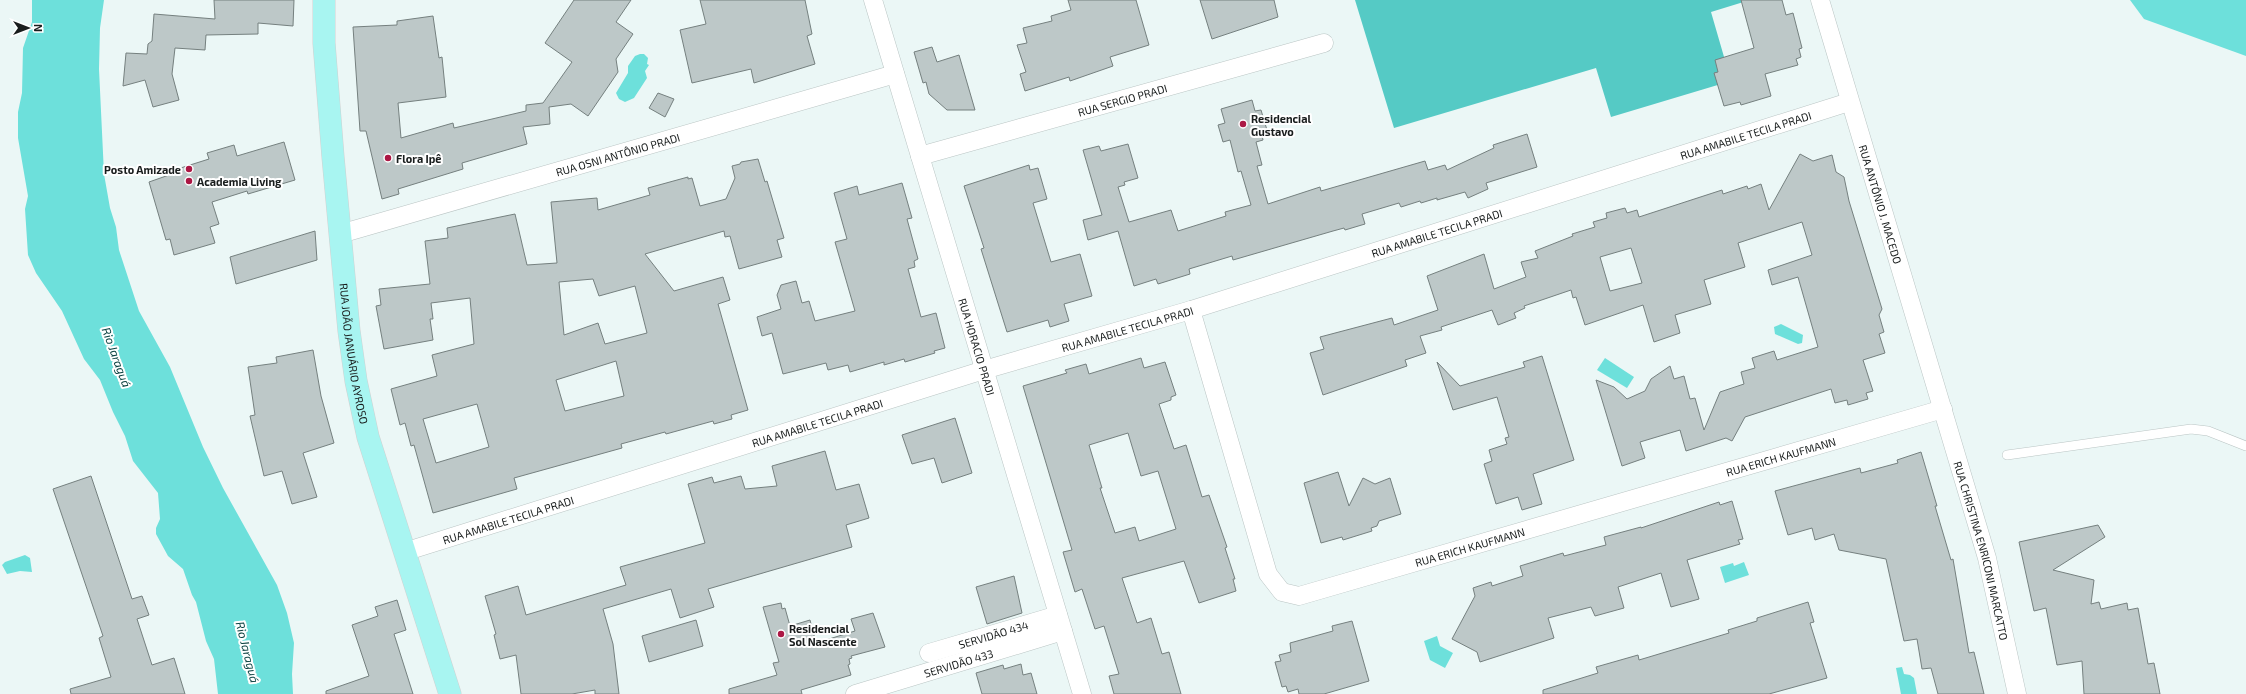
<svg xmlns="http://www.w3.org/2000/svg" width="2246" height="694" font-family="'Exo 2',sans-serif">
<rect width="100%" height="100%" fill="#ebf7f6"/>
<polygon fill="#55cac5" points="1355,0 1750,0 1711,12 1731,81 1611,117 1596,68 1394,128"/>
<g fill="#6de0db">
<polygon points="32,0 104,0 100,28 99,69 104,174 110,208 116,227 119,250 139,311 170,367 203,447 223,488 277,585 287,613 294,643 292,674 293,694 218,694 214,659 206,641 196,602 192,595 183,569 168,556 156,534 156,528 160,519 158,493 133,461 125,436 113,412 100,380 84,359 62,311 36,273 28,255 25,209 28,196 18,138 18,112 22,93 23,48 32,22"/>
<polygon points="2130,0 2246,0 2246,56 2144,19"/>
<polygon points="640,54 644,54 648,58 647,64 649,65 645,71 647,78 634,98 625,102 619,99 616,93 628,73 628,66 635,56"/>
<polygon points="1781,324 1803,335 1802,343 1798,344 1775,334 1774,327"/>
<polygon points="1605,358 1634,377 1627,388 1597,370"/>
<polygon points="25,555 30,558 32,572 20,571 7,574 2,565 5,562"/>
<polygon points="1744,562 1749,575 1725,583 1720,567 1733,563 1734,566"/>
<polygon points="1437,636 1440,646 1453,653 1445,668 1430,660 1424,641"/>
<polygon points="1902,667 1904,674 1910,675 1914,678 1917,694 1901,694 1896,668"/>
</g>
<g fill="#bdc8c8" stroke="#75807f" fill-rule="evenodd">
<polygon points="214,0 294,0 293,26 258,23 258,34 206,35 205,50 175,48 172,74 179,100 153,107 145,80 123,86 126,53 147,54 148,44 152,41 154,14 215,19"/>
<polygon points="574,0 631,0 616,22 633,34 616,59 618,72 588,116 571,104 549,107 550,124 523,127 527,144 462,163 463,169 398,189 399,194 382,199 366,131 360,131 353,27 397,25 397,21 433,16 439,58 442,57 446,97 398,103 401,138 453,123 454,128 526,111 526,105 543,103 572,62 545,43"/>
<polygon points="700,0 805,0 812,34 807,36 815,64 754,83 751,69 692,83 680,30 706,24"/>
<polygon points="1068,0 1136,0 1149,45 1110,57 1113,66 1070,81 1069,77 1025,91 1020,74 1026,72 1017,45 1027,43 1023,28 1052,21 1051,16 1071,10"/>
<polygon points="1200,0 1274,0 1278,17 1212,39"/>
<polygon points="1741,0 1782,0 1786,15 1793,13 1802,48 1799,49 1801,57 1796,59 1798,65 1765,74 1771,96 1741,105 1740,102 1724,106 1714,73 1718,72 1715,60 1754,48"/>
<polygon points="932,47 937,62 959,55 975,110 947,110 929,94 926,82 923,83 914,52"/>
<polygon points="658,93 674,99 665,117 649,108"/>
<polygon points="1252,100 1255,111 1261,110 1267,130 1261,131 1263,140 1256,142 1262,165 1257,166 1268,204 1320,187 1321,191 1425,161 1428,170 1445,165 1447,170 1494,148 1493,145 1527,134 1537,167 1486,183 1488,189 1468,198 1465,192 1437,200 1437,198 1421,203 1420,201 1401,207 1399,203 1362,214 1365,224 1345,230 1344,228 1333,231 1233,260 1232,256 1189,269 1190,274 1158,284 1156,279 1134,286 1118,231 1088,240 1083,220 1102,215 1083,150 1099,146 1101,151 1128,144 1138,178 1124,182 1125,185 1118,187 1129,222 1171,210 1178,231 1226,216 1225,212 1251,205 1241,171 1238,172 1230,140 1223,142 1218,125 1225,123 1221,109"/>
<polygon points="284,142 295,180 248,194 247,191 212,202 219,224 210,227 215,243 174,255 170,239 166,240 149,182 169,175 168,172 209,159 207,153 234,145 237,156"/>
<path d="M1800,154l13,7 19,-6 4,17 8,5 5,24 33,108 -3,6 5,17 -5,2 6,19 -22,7 10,31 -7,2 2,6 -20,6 -1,-5 -12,3 -4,-14 -86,28 -13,24 -6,-3 -40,13 -6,-21 -40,12 5,16 -23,8 -26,-86 18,7 13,12 18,-8 6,-12 19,-13 4,13 10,-3 6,23 5,-1 9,32 16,-38 24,-8 -3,-12 14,-4 -3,-10 22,-7 3,9 41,-13 -20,-70 -26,8 -4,-15 44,-15 -10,-33 -64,21 7,24 -41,13 7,24 -36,11 5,18 -26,9 -11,-37 -58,20 -9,-28 -3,1 -2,-8 -47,16 1,2 -11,5 2,5 -18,7 -6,-15 -51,17 1,3 -22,6 6,17 -21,7 2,6 -84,29 -13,-42 14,-4 -4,-12 72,-19 2,7 44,-15 -11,-34 57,-22 10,35 32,-12 -5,-15 17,-4 -3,-7 38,-15 -1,-2 23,-7 -2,-5 14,-4 -1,-5 19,-5 2,5 10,-3 2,7 83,-27 1,4 24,-8 1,3 13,-5 8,26zM1631,248l11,35 -32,8 -10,-34z"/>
<path d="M758,159l7,23 2,-1 17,57 -7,2 5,17 -43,12 -9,-33 -5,1 -1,-6 -79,23 29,37 49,-14 7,23 -12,4 30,106 -17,5 1,4 -18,5 -1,-3 -47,13 -1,-2 -44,12 1,4 -108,30 3,11 -84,24 -19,-68 -3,1 -6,-23 -5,2 -9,-36 46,-13 -5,-21 42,-11 -4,-46 -39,5 2,16h-3l3,21 -49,9 -8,-43 5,-1 -2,-16 51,-5 -5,-43 23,-3 -1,-10 68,-14 12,51 30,-2 -6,-61 46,-4 1,12 52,-15 -2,-7 40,-11v2l4,-1 8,28 26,-7 9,-21 -3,-12 8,-2 1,-2zM593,279l6,17 36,-10 12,47 -42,11 -7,-21 -34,12 -5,-53zM616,361l8,35 -59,15 -9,-31zM477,404l12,43 -53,16 -13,-44z"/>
<polygon points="1029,165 1030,170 1038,168 1047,199 1033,203 1051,262 1080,254 1092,296 1064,304 1069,321 1050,327 1048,320 1007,332 981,249 984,248 964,186"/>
<polygon points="902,183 912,218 907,219 918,259 914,261 915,267 908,269 921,317 936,313 945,348 934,351 935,353 905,362 904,359 884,365 884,362 850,372 848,365 828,370 826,363 783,374 772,333 762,336 757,317 781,309 777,295 781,285 796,281 802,303 809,301 815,321 855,311 835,242 847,239 834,193 857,186 859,195"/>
<polygon points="315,231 317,260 236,284 230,257"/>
<polygon points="313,350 321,396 334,443 303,453 317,497 292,504 282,471 264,476 250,416 255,415 248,367 277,363 276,357"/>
<polygon points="1542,356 1574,460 1533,474 1542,504 1522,510 1518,497 1496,504 1484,464 1492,461 1489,450 1507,444 1505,438 1509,437 1497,397 1453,410 1437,362 1460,386 1525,367 1523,362"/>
<path d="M1141,358l3,10 21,-6 11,33 -5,2v3l-12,4 15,45 12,-4 16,52 7,-2 18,52 -2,1 10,31h-2l3,12 -37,12 -15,-42 -62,17 15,45 14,-5 11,36 7,-2 12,42h-67l-5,-18 10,-2 -15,-48 -9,3 -13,-40 -7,3 -12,-40 9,-2 -49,-164 44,-13 -2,-3 21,-6 3,10zM1128,433l13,43 17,-5 18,58 -37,12 -4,-14 -20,6 -15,-45h2l-13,-43z"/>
<polygon points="955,418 972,473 942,483 934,458 912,464 902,435"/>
<polygon points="825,451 836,490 859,484 869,518 846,525 852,547 708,589 714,607 680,618 671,589 603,609 613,644 619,694 595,694 595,690 572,694 521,694 516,655 500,659 494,635 496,634 485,596 518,586 526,615 626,585 620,567 705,543 688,484 712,477 714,483 741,476 745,489 777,486 772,466"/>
<polygon points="1921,452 1937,506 1935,506 1951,560 1953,559 1969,653 1974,652 1984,694 1938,694 1931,668 1922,669 1917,639 1904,641 1886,559 1839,550 1834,534 1815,540 1812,528 1788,535 1775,491 1860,468 1861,473 1898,463 1897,460"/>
<polygon points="1338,472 1349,506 1363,478 1375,484 1390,478 1401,514 1379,521 1377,526 1371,528 1372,531 1343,540 1342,537 1321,543 1304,483"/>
<polygon points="91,476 132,599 142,596 149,615 137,619 152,665 174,658 185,694 71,694 70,689 111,677 99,638 103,636 53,489"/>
<polygon points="1732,501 1743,539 1738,540 1740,544 1687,560 1699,599 1671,607 1661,573 1618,587 1624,608 1595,616 1591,607 1548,618 1554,638 1480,662 1477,652 1452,639 1475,596 1473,588 1491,582 1492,586 1523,576 1520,566 1563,553 1564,556 1606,545 1604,537 1641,527 1641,528 1719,502 1720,505"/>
<polygon points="2098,525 2105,537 2053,570 2094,580 2091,604 2099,602 2101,609 2127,603 2128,610 2138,608 2148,664 2154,663 2160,694 2084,694 2082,661 2057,665 2046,608 2034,611 2019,542"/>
<polygon points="1014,576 1022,613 987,624 976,587"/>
<polygon points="397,600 406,630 394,634 413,694 326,694 326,691 369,676 352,625 378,616 375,607"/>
<polygon points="1808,602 1814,622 1810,623 1827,678 1769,694 1543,694 1543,690 1598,673 1596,667 1638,655 1639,660 1729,633 1728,630 1757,621 1757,618"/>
<polygon points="781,603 782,609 785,608 790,626 810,620 816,643 855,631 851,619 873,613 885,647 851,656 852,658 849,659 850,664 848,665 851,675 801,690 802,694 729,694 729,689 777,675 773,663 779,662 763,607"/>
<polygon points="696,620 703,646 649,662 642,636"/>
<polygon points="1352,621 1369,681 1324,694 1299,694 1298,689 1288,692 1286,686 1282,687 1275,662 1281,661 1279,655 1291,652 1290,643 1333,631 1332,626"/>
<polygon points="1021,664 1023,675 1031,673 1037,694 982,694 976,673 1003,665 1004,669"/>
</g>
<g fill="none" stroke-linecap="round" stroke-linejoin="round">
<defs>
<polyline id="service" points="2007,455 2191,429 2208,431 2246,446"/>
<g id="minor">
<path id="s1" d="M873,0l209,694"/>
<path id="s2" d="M1820,0l167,558 30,136"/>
<path id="s3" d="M920,156l404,-113"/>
<path id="s4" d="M340,234l555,-160"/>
<path id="s5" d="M1191,310l77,264 14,18 17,4 644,-187"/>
<path id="s6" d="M404,552l580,-182 207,-60 658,-208"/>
<path id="s7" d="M929,653l129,-38"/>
<path id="s8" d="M855,694l208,-63"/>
</g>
<g id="primary">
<path id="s9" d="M324,0v43l9,114 16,174 7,50 12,56 82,257"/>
</g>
</defs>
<use href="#service" stroke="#bac5c4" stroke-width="10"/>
<use href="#minor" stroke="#bac5c4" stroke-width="19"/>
<use href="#primary" stroke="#d1d2d2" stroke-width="23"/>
<use href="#service" stroke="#fff" stroke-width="9"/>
<use href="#minor" stroke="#fff" stroke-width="18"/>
<use href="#primary" stroke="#a8f5f1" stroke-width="22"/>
</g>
<g fill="#ac1744" stroke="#fff" stroke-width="1.5">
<circle cx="1243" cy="124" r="4"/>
<circle cx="388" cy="158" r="4"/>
<circle cx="189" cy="169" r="4"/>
<circle cx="189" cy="181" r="4"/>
<circle cx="781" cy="634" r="4"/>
</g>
<g text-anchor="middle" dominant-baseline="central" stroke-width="4" stroke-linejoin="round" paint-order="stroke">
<g font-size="11" fill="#191d1d" stroke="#fff">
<text stroke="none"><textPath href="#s3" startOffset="210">RUA SERGIO PRADI</textPath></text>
<text stroke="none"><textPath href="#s6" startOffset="1405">RUA AMABILE TECILA PRADI</textPath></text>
<text stroke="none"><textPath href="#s4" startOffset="289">RUA OSNI ANTÔNIO PRADI</textPath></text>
<text stroke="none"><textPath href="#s2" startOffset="213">RUA ANTÔNIO J. MACEDO</textPath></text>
<text stroke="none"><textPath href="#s6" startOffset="1081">RUA AMABILE TECILA PRADI</textPath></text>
<text stroke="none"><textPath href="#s6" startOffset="757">RUA AMABILE TECILA PRADI</textPath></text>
<text stroke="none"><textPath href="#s1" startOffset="362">RUA HORACIO PRADI</textPath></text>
<text stroke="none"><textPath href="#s9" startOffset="355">RUA JOÃO JANUÁRIO AYROSO</textPath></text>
<text stroke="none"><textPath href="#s6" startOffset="433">RUA AMABILE TECILA PRADI</textPath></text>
<text stroke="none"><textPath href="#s5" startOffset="817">RUA ERICH KAUFMANN</textPath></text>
<text stroke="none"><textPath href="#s6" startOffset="109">RUA AMABILE TECILA PRADI</textPath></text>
<text stroke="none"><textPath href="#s5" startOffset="493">RUA ERICH KAUFMANN</textPath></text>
<text stroke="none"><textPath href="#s2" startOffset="574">RUA CHRISTINA ENRICONI MARCATTO</textPath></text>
<text stroke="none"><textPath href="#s7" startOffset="67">SERVIDÃO 434</textPath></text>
<text stroke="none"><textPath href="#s8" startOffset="108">SERVIDÃO 433</textPath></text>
</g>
<g font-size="11" font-weight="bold" fill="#191d1d" stroke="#fff" text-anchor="start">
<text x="1251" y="118">Residencial<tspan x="1251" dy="13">Gustavo</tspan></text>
<text x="396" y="158">Flora Ipê</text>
<text x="181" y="169" text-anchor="end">Posto Amizade</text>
<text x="197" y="181">Academia Living</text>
<text x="789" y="628">Residencial<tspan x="789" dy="13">Sol Nascente</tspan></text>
</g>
<g font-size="12" font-style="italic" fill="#0d4342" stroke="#fff">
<text transform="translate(117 357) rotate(70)">Rio Jaraguá</text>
<text transform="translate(248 652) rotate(76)">Rio Jaraguá</text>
</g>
</g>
<g transform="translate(28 28) rotate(90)" stroke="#ffffff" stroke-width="3" paint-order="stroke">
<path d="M0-3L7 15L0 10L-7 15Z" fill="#191d1d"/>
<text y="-6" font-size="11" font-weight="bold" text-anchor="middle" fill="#191d1d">N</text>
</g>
</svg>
